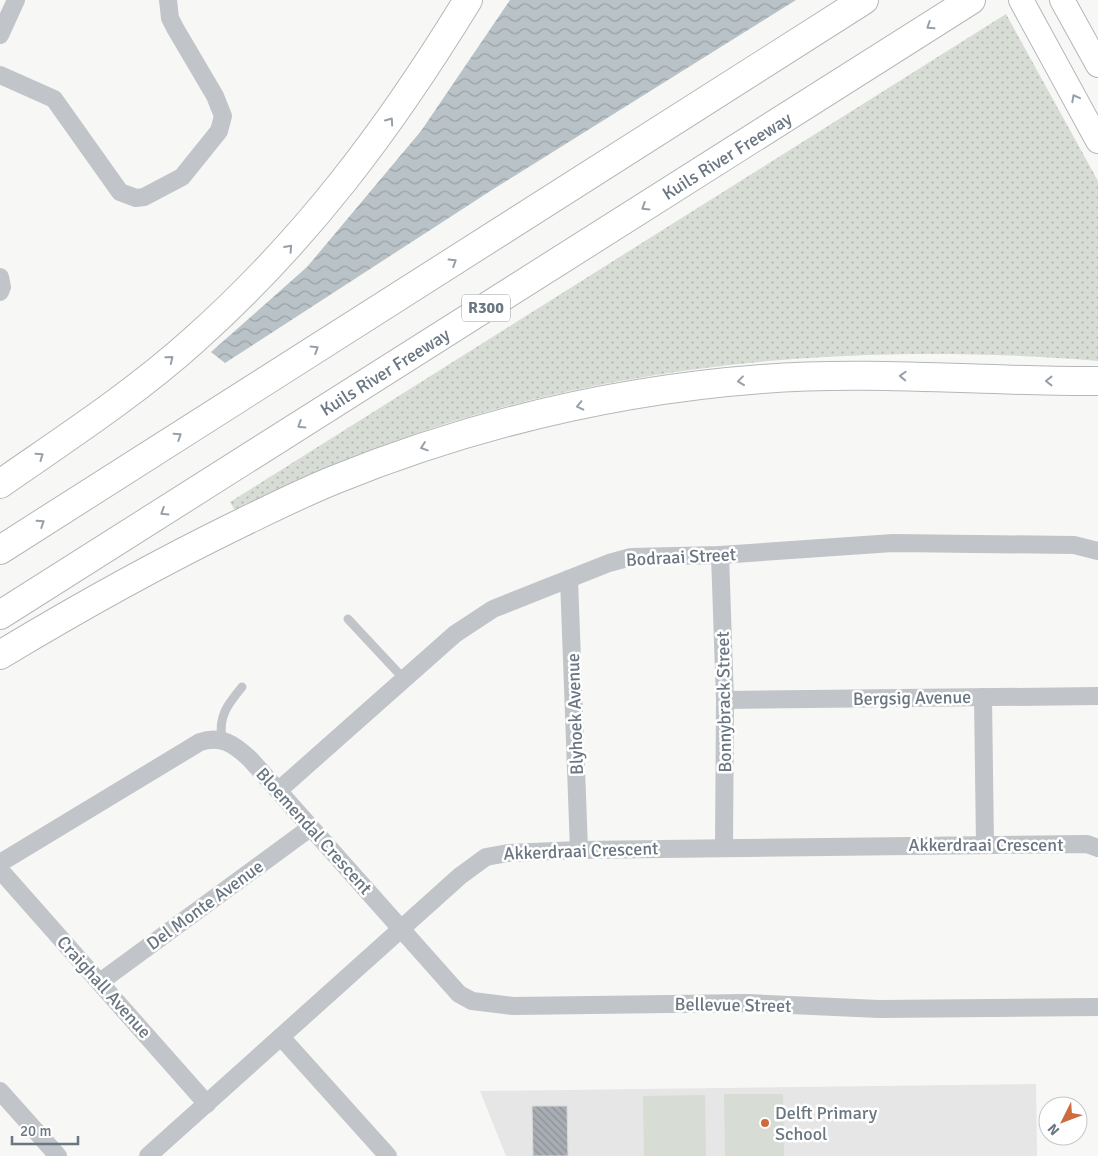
<svg xmlns="http://www.w3.org/2000/svg" width="1098" height="1156" font-family="Signika,sans-serif">
<defs>
<pattern id="green-dots" width="8" height="8" patternUnits="userSpaceOnUse" patternTransform="scale(1.25)"><rect width="8" height="8" fill="#d7dcd5"/><path d="M2 2h.1M6 6h.1" fill="none" stroke="#b2b7b2" stroke-width="1.8" stroke-linecap="round"/></pattern>
<pattern id="water-waves" width="16" height="10" patternUnits="userSpaceOnUse" patternTransform="scale(1.25)"><rect width="16" height="10" fill="#b9c2c7"/><path d="M0 5q4-4 8 0t8 0" fill="none" stroke="#9aa2a7"/></pattern>
<pattern id="building-back-hatch" width="6" height="6" patternUnits="userSpaceOnUse" patternTransform="scale(1.25)"><rect width="6" height="6" fill="#a7adb3"/><path d="M-1 5l2 2M0 0l6 6M5-1l2 2" fill="none" stroke="#8c9197"/></pattern>
</defs>
<rect width="100%" height="100%" fill="#f7f7f5"/>
<polygon fill="#e5e6e5" points="1036,1084 1037,1156 506,1156 480,1091"/>
<path fill="url(#green-dots)" d="M1006,14l92,167v180c-214,-18 -438,-3 -644,60 -76,24 -148,56 -218,91l-6,-10z"/>
<g fill="#d7dcd5">
<polygon points="724,1094 783,1094 784,1156 725,1156"/>
<polygon points="705,1095 706,1156 644,1156 643,1096"/>
</g>
<polygon fill="url(#water-waves)" points="510,0 796,0 495,188 225,363 211,352 307,267 421,131"/>
<polygon fill="url(#building-back-hatch)" stroke="#d9d9d8" points="532,1106 567,1106 568,1156 533,1156"/>
<g fill="none" stroke-linecap="round" stroke-linejoin="round">
<defs>
<g id="secondary">
<polyline points="1021,0 1098,141"/>
<polyline points="1062,0 1098,65"/>
</g>
<g id="highway">
<path d="M0,484c66,-46 134,-90 194,-144 113,-101 195,-211 274,-340"/>
<polyline points="0,550 864,0"/>
<polyline points="0,615 971,0"/>
<path d="M0,655c78,-47 157,-91 239,-131 31,-15 63,-31 95,-44 136,-55 281,-90 428,-101 112,-9 224,3 336,2"/>
</g>
</defs>
<use href="#secondary" stroke="#b2b6ba" stroke-width="26"/>
<use href="#highway" stroke="#b4b7ba" stroke-width="30"/>
<g stroke="#c1c4c8" stroke-width="9">
<polyline points="348,619 404,679"/>
<path d="M222,739c-4,-23 6,-35 20,-52"/>
</g>
<g stroke="#c1c4c8" stroke-width="18">
<polyline points="0,35 16,0"/>
<polyline points="0,75 54,99 120,192 136,198 144,197 182,177 219,131 223,116 215,96 175,28 170,18 168,0"/>
<polyline points="0,277 2,287 0,292"/>
<polyline points="720,555 725,700 724,848"/>
<polyline points="569,579 579,850"/>
<polyline points="983,697 985,844"/>
<polyline points="725,700 1098,696"/>
<polyline points="279,790 455,634 493,609 609,563 631,557 720,555 893,543 1074,545 1098,551"/>
<path d="M0,863l200,-121c21,-7 34,2 50,17l209,235 13,7 41,5 235,-3 131,6 219,-2"/>
<polyline points="0,870 207,1104"/>
<polyline points="100,982 310,828"/>
<polyline points="281,1037 388,1156"/>
<polyline points="0,1091 58,1156"/>
<polyline points="148,1156 460,876 486,857 508,853 579,850 1087,844 1098,848"/>
</g>
<use href="#secondary" stroke="#fff" stroke-width="24"/>
<use href="#highway" stroke="#fff" stroke-width="28"/>
</g>
<defs><path id="oneway-chevron" d="M-2-3.5L2.5 0L-2 3.5" fill="none" stroke-width="1.6" stroke-linecap="round" stroke-linejoin="round" transform="scale(1.25)"/></defs>
<g stroke="#979fa8">
<use href="#oneway-chevron" transform="translate(930 26) rotate(147)"/>
<use href="#oneway-chevron" transform="translate(1075 98) rotate(-118)"/>
<use href="#oneway-chevron" transform="translate(390 121) rotate(-55)"/>
<use href="#oneway-chevron" transform="translate(645 207) rotate(148)"/>
<use href="#oneway-chevron" transform="translate(289 248) rotate(-48)"/>
<use href="#oneway-chevron" transform="translate(453 262) rotate(-32)"/>
<use href="#oneway-chevron" transform="translate(315 349) rotate(-32)"/>
<use href="#oneway-chevron" transform="translate(170 359) rotate(-39)"/>
<use href="#oneway-chevron" transform="translate(903 376) rotate(-178)"/>
<use href="#oneway-chevron" transform="translate(741 381) rotate(173)"/>
<use href="#oneway-chevron" transform="translate(1049 381) rotate(180)"/>
<use href="#oneway-chevron" transform="translate(580 406) rotate(167)"/>
<use href="#oneway-chevron" transform="translate(301 425) rotate(148)"/>
<use href="#oneway-chevron" transform="translate(178 436) rotate(-33)"/>
<use href="#oneway-chevron" transform="translate(424 447) rotate(161)"/>
<use href="#oneway-chevron" transform="translate(40 456) rotate(-35)"/>
<use href="#oneway-chevron" transform="translate(164 512) rotate(148)"/>
<use href="#oneway-chevron" transform="translate(41 523) rotate(-33)"/>
</g>
<circle fill="#ce6b3e" stroke="#fff" stroke-width="2" cx="765" cy="1123" r="5"/>
<g text-anchor="middle" dominant-baseline="central" stroke-width="5" stroke-linejoin="round" paint-order="stroke">
<rect fill="#fff" stroke="#979fa8" stroke-width="1" x="462" y="294.5" width="48" height="27" rx="4"/>
<g font-size="16" font-weight="bold" fill="#6a7682">
<text x="486" y="308">R300</text>
</g>
<g font-size="18" fill="#6a7682" stroke="#fff">
<text transform="translate(727 156) rotate(-32)">Kuils River Freeway</text>
<text transform="translate(385 372) rotate(-32)">Kuils River Freeway</text>
<text transform="translate(681 557) rotate(-3)">Bodraai Street</text>
<text transform="translate(912 698) rotate(-1)">Bergsig Avenue</text>
<text transform="translate(724 702) rotate(-91)">Bonnybrack Street</text>
<text transform="translate(575 714) rotate(-92)">Blyhoek Avenue</text>
<text transform="translate(314 831) rotate(48)">Bloemendal Crescent</text>
<text x="986" y="845">Akkerdraai Crescent</text>
<text transform="translate(581 851) rotate(-2)">Akkerdraai Crescent</text>
<text transform="translate(205 905) rotate(-36)">Del Monte Avenue</text>
<text transform="translate(104 987) rotate(48)">Craighall Avenue</text>
<text transform="translate(733 1005) rotate(1)">Bellevue Street</text>
</g>
<g font-size="18" fill="#6a7682" stroke="#fff" text-anchor="start">
<text x="775" y="1113">Delft Primary<tspan x="775" dy="21">School</tspan></text>
</g>
</g>
<g transform="translate(1063 1121) rotate(228)"><circle r="24" fill="#ffffff" stroke="#c3c8cd"/>
<path d="M0-4L9 19L0 12L-9 19Z" fill="#ce6b3e"/>
<text y="-8" font-size="14" font-weight="bold" text-anchor="middle" fill="#6a7682">N</text>
</g>
<path d="M12 1136v8h66v-8" fill="none" stroke="#6a7682" stroke-width="2.5"/>
<text x="20" y="1136" font-size="15" fill="#6a7682" stroke="#ffffff" stroke-width="4" paint-order="stroke">20 m</text>
</svg>
